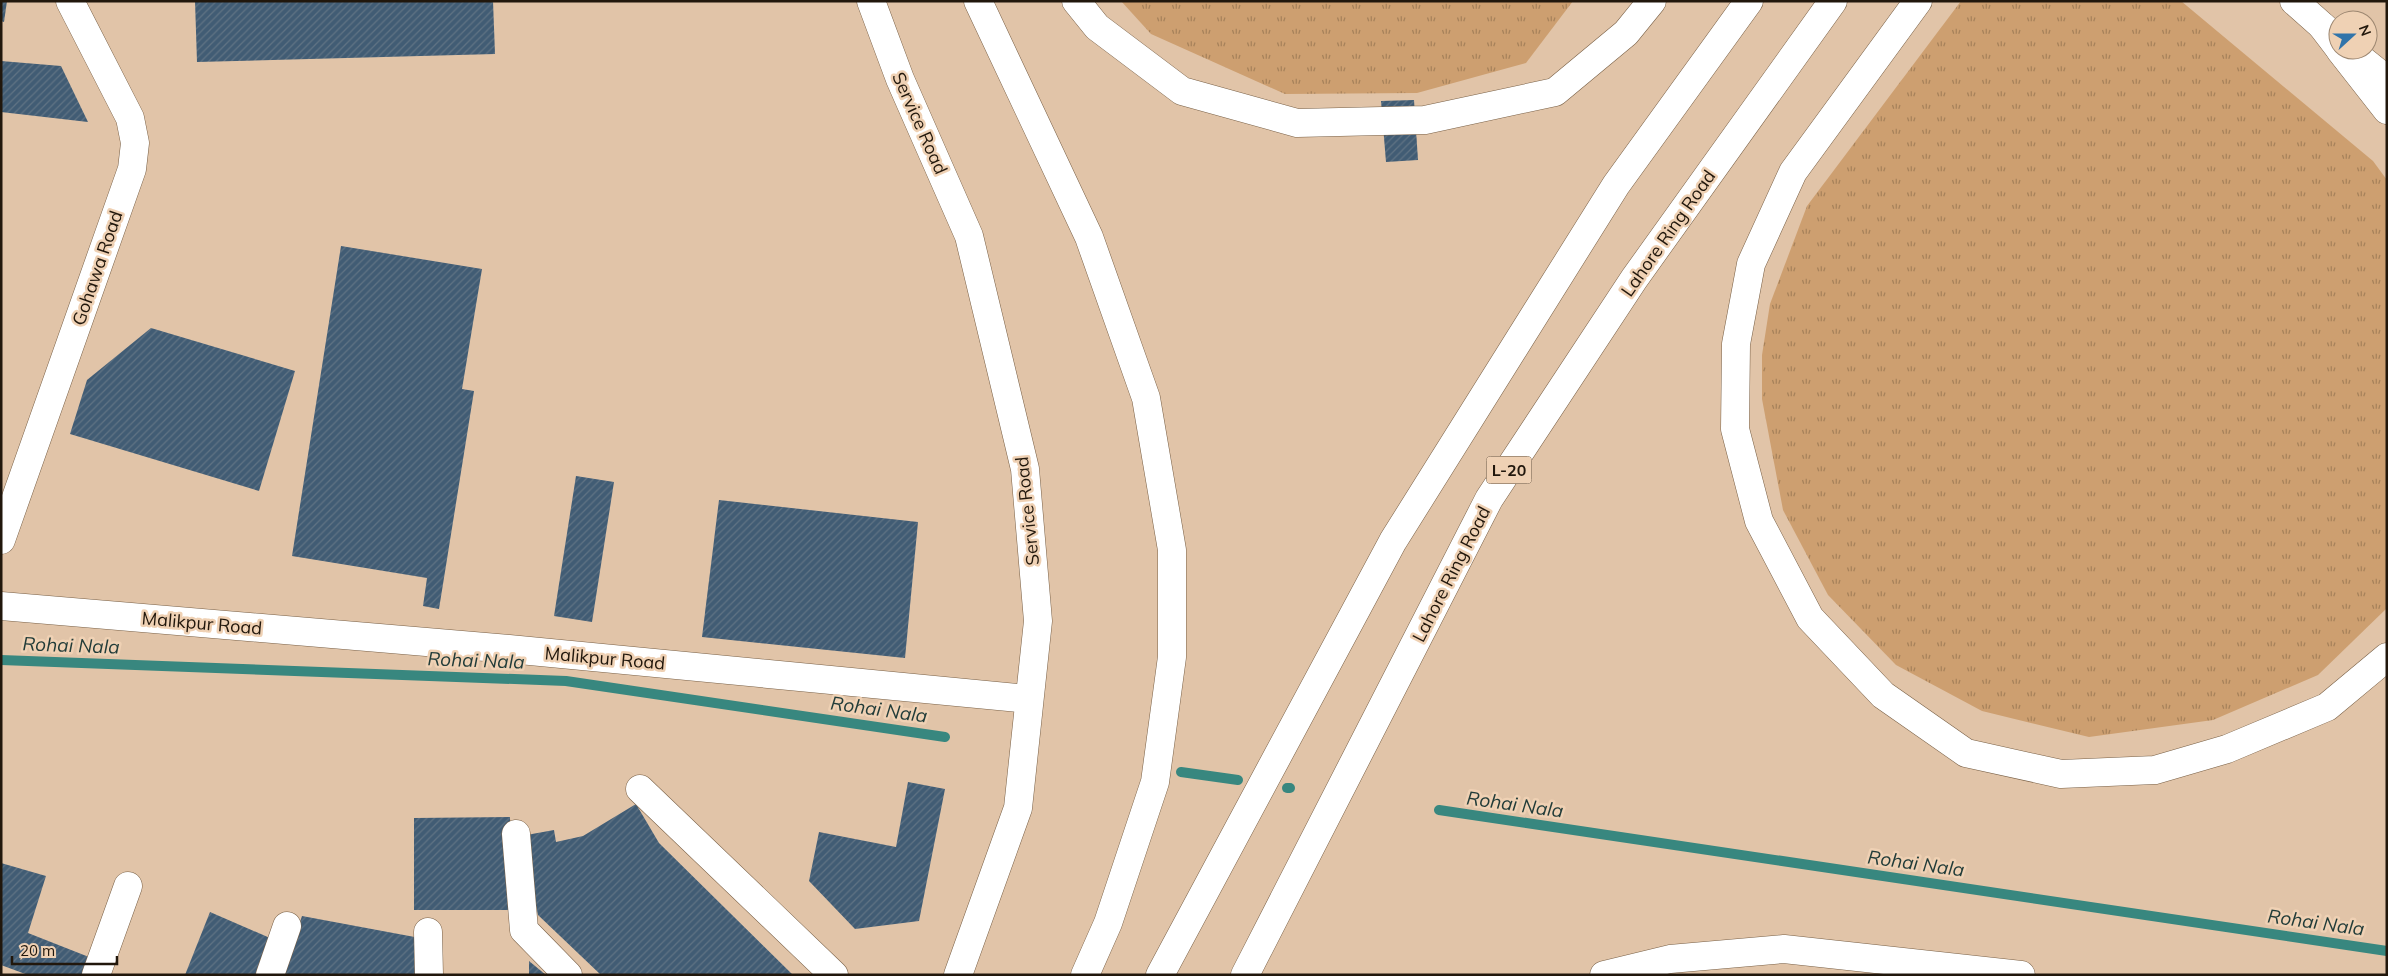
<svg xmlns="http://www.w3.org/2000/svg" width="2388" height="976" font-family="Mulish,sans-serif">
<defs>
<pattern id="park-tufts" width="24" height="20" patternUnits="userSpaceOnUse" patternTransform="scale(1.25)"><rect width="24" height="20" fill="#cd9f70"/><path d="M3 7l-1-3M5 7V3M7 7l1-3M15 17l-1-3M17 17v-4M19 17l1-3" fill="none" stroke="#a6815a"/></pattern>
<pattern id="building-hatch" width="6" height="6" patternUnits="userSpaceOnUse" patternTransform="scale(1.25)"><rect width="6" height="6" fill="#415c74"/><path d="M-1 1l2-2M0 6l6-6M5 7l2-2" fill="none" stroke="#607384"/></pattern>
</defs>
<rect width="100%" height="100%" fill="#e1c4a8"/>
<g fill="url(#park-tufts)">
<polygon points="1121,1 1573,1 1526,63 1417,93 1285,94 1151,34"/>
<polygon points="1961,1 2181,1 2373,161 2387,180 2387,608 2318,675 2213,720 2089,737 1982,711 1896,665 1828,595 1783,510 1762,399 1762,355 1770,304 1807,206"/>
</g>
<g fill="none" stroke-linecap="round" stroke-linejoin="round">
<g stroke="#38877f" stroke-width="10">
<polyline points="1,660 566,681 945,737"/>
<polyline points="1181,772 1238,780"/>
<polyline points="1287,788 1290,788"/>
<polyline points="1439,810 2387,951"/>
</g>
</g>
<g fill="url(#building-hatch)">
<polygon points="1,1 7,1 4,22 1,21"/>
<polygon points="195,1 493,1 495,54 197,62"/>
<polygon points="1,61 61,66 88,122 1,112"/>
<polygon points="1414,100 1418,160 1386,162 1381,101"/>
<polygon points="341,246 482,269 462,389 474,391 439,609 423,606 427,578 292,556"/>
<polygon points="151,328 295,371 259,491 70,434 87,380"/>
<polygon points="576,476 614,482 592,622 554,616"/>
<polygon points="719,500 918,522 905,658 702,637"/>
<polygon points="908,782 945,789 919,921 855,929 809,881 819,832 896,847"/>
<polygon points="636,804 659,843 793,975 601,975 538,915 521,836 554,830 556,842 583,836"/>
<polygon points="510,817 511,910 414,910 414,818"/>
<polygon points="1,863 46,876 28,933 94,959 87,975 28,975 1,965"/>
<polygon points="210,912 270,938 258,975 185,975"/>
<polygon points="302,916 420,938 420,975 282,975"/>
<polygon points="529,961 546,975 529,975"/>
</g>
<g fill="none" stroke-linecap="round" stroke-linejoin="round">
<defs>
<g id="street">
<polyline points="640,789 834,975"/>
<polyline points="516,834 524,930 568,975"/>
<polyline points="428,932 429,975"/>
<polyline points="96,975 128,886"/>
<polyline points="270,975 287,926"/>
</g>
<g id="secondary">
<polyline points="871,1 900,79 969,236 1025,469 1038,621 1018,808 958,975"/>
<polyline points="2294,1 2338,40"/>
<polyline points="2350,50 2387,80"/>
<polyline points="1,540 132,169 135,143 130,118 70,1"/>
<polyline points="1,606 509,649 1029,699"/>
</g>
<g id="highway">
<polyline points="978,1 1089,237 1146,398 1172,550 1172,657 1155,782 1108,923 1085,975"/>
<polyline points="1076,1 1097,27 1182,91 1297,123 1425,120 1555,92 1626,33 1652,1"/>
<polyline points="1918,1 1793,172 1751,264 1736,344 1735,429 1759,521 1810,618 1883,695 1966,753 2061,774 2155,770 2227,749 2327,707 2387,657"/>
<polyline points="2322,26 2338,47"/>
<polyline points="2340,50 2387,110"/>
<polyline points="1160,975 1393,541 1616,185 1749,1"/>
<polyline points="1245,975 1489,499 1634,279 1833,1"/>
<polyline points="1604,975 1670,959 1784,949 2021,975"/>
</g>
</defs>
<use href="#street" stroke="#796046" stroke-width="29"/>
<use href="#secondary" stroke="#796046" stroke-width="29"/>
<use href="#highway" stroke="#796046" stroke-width="29"/>
<use href="#street" stroke="#fff" stroke-width="28"/>
<use href="#secondary" stroke="#fff" stroke-width="28"/>
<use href="#highway" stroke="#fff" stroke-width="28"/>
</g>
<g text-anchor="middle" dominant-baseline="central" stroke-width="5" stroke-linejoin="round" paint-order="stroke">
<rect fill="#efd1b4" stroke="#5f4f3e" stroke-width="1" x="1486.5" y="456.5" width="45" height="27" rx="4"/>
<g font-size="16" font-weight="bold" fill="#21170c">
<text x="1509" y="470">L-20</text>
</g>
<g font-size="18" fill="#21170c" stroke="#efd1b4">
<text transform="translate(920 123) rotate(66)">Service Road</text>
<text transform="translate(1668 233) rotate(-55)">Lahore Ring Road</text>
<text transform="translate(97 268) rotate(-71)">Gohawa Road</text>
<text transform="translate(1027 511) rotate(-96)">Service Road</text>
<text transform="translate(1451 574) rotate(-63)">Lahore Ring Road</text>
<text transform="translate(202 623) rotate(5)">Malikpur Road</text>
<text transform="translate(605 658) rotate(5)">Malikpur Road</text>
</g>
<g font-size="19" font-style="italic" fill="#223c39" stroke="#efd1b4">
<text transform="translate(71 645) rotate(2)">Rohai Nala</text>
<text transform="translate(476 660) rotate(2)">Rohai Nala</text>
<text transform="translate(879 709) rotate(8)">Rohai Nala</text>
<text transform="translate(1515 804) rotate(8)">Rohai Nala</text>
<text transform="translate(1916 863) rotate(8)">Rohai Nala</text>
<text transform="translate(2316 922) rotate(8)">Rohai Nala</text>
</g>
</g>
<rect width="2388" height="976" fill="none" stroke="#21170c" stroke-width="5"/>
<g transform="translate(2353 35) rotate(69)"><circle r="24" fill="#efd1b4" stroke="#9d8771"/>
<path d="M0-4L9 19L0 12L-9 19Z" fill="#3174aa"/>
<text y="-8" font-size="14" font-weight="bold" text-anchor="middle" fill="#21170c">N</text>
</g>
<path d="M12 956v8h105v-8" fill="none" stroke="#21170c" stroke-width="2.5"/>
<text x="20" y="956" font-size="15" fill="#21170c" stroke="#efd1b4" stroke-width="4" paint-order="stroke">20 m</text>
</svg>
